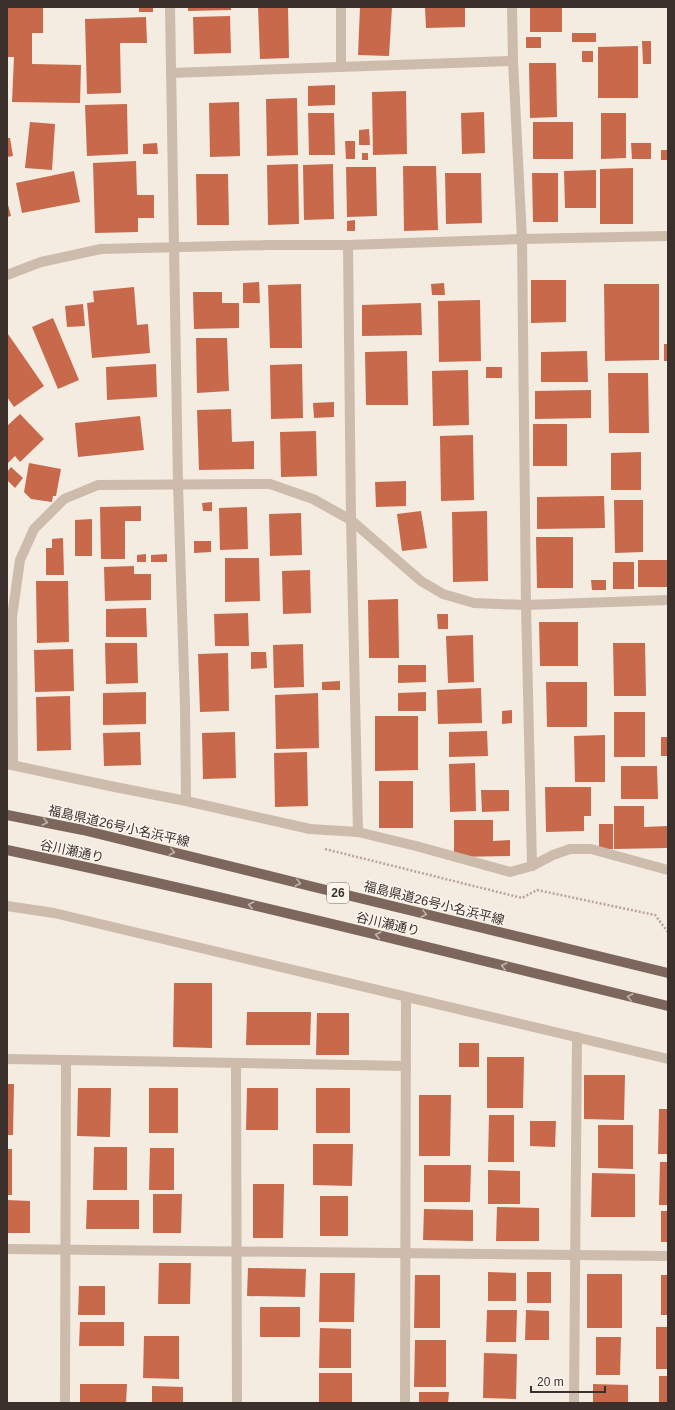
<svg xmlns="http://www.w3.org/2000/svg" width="675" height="1410" font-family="Arial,'Noto Sans JP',sans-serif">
<rect width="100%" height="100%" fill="#f4ebe1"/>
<g fill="#c8694b">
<polygon points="7,7 43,7 43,33 32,33 32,64 81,65 80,103 12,102 14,57 7,57"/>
<rect x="139" y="7" width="14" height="5"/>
<polygon points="188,7 231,7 231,10 188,11"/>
<polygon points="258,7 288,7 289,58 260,59"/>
<polygon points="360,7 392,7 389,56 358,55"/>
<polygon points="425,7 465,7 465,27 426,28"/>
<rect x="530" y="7" width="32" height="25"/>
<polygon points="230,16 231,53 194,54 193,17"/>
<polygon points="146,17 147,43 120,43 121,93 87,94 85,19"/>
<rect x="572" y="33" width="24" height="9"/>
<rect x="526" y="37" width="15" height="11"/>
<polygon points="642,41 651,41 651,64 643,64"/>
<polygon points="638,46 638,98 598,98 598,47"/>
<rect x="582" y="51" width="11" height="11"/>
<polygon points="529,63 556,63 557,117 530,118"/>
<polygon points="335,85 335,105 308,106 308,86"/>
<polygon points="406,91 407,154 373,155 372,92"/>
<polygon points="297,98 298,155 267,156 266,99"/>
<polygon points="239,102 240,156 210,157 209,103"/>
<polygon points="127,104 128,154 87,156 85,105"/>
<polygon points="484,112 485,153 462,154 461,113"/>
<polygon points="308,113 334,113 335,155 309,155"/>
<polygon points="601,113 626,113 626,158 601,159"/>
<polygon points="30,122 55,124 52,170 25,168"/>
<rect x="533" y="122" width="40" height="37"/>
<polygon points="369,129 370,145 359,145 359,130"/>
<polygon points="7,138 10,138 13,156 7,157"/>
<polygon points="345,141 355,141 355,159 346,159"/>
<polygon points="157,143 158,154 143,154 143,144"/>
<polygon points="631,143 651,143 651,159 632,159"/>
<rect x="661" y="150" width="7" height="10"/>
<rect x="362" y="153" width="6" height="7"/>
<polygon points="136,161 137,195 154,195 154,218 138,218 138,232 95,233 93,163"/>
<polygon points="298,164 299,224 268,225 267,165"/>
<polygon points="333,164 334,219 304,220 303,165"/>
<polygon points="403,166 436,166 438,230 404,231"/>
<polygon points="346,167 376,167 377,216 347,217"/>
<polygon points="633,168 633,224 600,224 600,169"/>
<polygon points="596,170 596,208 565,208 564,171"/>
<polygon points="74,171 80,202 22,213 16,183"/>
<polygon points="445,173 481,173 482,223 446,224"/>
<polygon points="532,173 558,173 558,222 533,222"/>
<polygon points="196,174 228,174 229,225 197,225"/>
<polygon points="7,201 11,216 7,217"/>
<polygon points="355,220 355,231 347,231 347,221"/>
<polygon points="531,280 566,280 566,322 531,323"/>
<polygon points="259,282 260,303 243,303 243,283"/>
<polygon points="444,283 445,295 432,295 431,284"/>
<polygon points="301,284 302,348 270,348 268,285"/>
<polygon points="604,284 659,284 659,360 605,361"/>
<polygon points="134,287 137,325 148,324 150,353 92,358 87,303 94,302 93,291"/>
<polygon points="193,292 222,292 222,303 239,303 239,328 194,329"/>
<polygon points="480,300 481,361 439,362 438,301"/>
<polygon points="421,303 422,335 362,336 362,305"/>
<polygon points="83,304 85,326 67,327 65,306"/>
<polygon points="53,318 79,380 58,389 32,327"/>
<polygon points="8,334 44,386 14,407 7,397 7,335"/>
<polygon points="196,338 227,338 229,391 197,393"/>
<rect x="664" y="344" width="4" height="17"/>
<polygon points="407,351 408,405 366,405 365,352"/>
<polygon points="587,351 588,382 541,382 541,352"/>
<polygon points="156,364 157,397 107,400 106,367"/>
<polygon points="302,364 303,418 271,419 270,365"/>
<rect x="486" y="367" width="16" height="11"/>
<polygon points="468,370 469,425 433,426 432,371"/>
<polygon points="608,373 648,373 649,433 609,433"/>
<polygon points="591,390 591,418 535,419 535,391"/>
<polygon points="334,402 334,417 314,418 313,403"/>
<polygon points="231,409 232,442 254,441 254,469 199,470 197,410"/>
<polygon points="20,414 44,439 20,462 15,456 7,464 7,426"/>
<polygon points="140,416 144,450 78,457 75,423"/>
<rect x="533" y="424" width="34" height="42"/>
<polygon points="316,431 317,476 281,477 280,432"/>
<polygon points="473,435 474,500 441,501 440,436"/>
<polygon points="641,452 641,490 611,490 611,453"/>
<polygon points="29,463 61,469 56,496 53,496 52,502 31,499 24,492"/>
<polygon points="11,467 23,478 15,488 7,480 7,472"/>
<polygon points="406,481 406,506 376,507 375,482"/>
<polygon points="604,496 605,528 537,529 537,497"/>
<polygon points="614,500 643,500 643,552 615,553"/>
<polygon points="212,502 212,511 203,511 202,503"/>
<polygon points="141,506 141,521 125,521 125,559 101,559 100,507"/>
<polygon points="247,507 248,549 220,550 219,508"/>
<polygon points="421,511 427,548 402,551 397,514"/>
<polygon points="487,511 488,581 453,582 452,512"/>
<polygon points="301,513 302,555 270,556 269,514"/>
<polygon points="92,519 92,556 75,556 75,520"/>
<polygon points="536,537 573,537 573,588 537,588"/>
<polygon points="63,538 64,575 46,575 46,548 52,548 52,539"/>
<polygon points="194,541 211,541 211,552 194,553"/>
<polygon points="146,554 146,562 137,562 137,555"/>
<polygon points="167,554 167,562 151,562 151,555"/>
<polygon points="225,558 259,558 260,601 225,602"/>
<rect x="638" y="560" width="30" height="27"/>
<rect x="613" y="562" width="21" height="27"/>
<polygon points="134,566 134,574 151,574 151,600 105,601 104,567"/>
<polygon points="310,570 311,613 283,614 282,571"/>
<polygon points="591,580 606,580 606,590 592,590"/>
<polygon points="36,581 68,581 69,642 37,643"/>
<polygon points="398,599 399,658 369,658 368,600"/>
<polygon points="146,608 147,637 106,637 106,609"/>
<polygon points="248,613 249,646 215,646 214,614"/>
<polygon points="437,614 448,614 448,629 438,629"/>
<polygon points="539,622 578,622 578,666 540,666"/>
<polygon points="473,635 474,682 448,683 446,636"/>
<polygon points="105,643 137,643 138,683 106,684"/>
<polygon points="613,643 645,643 646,696 614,696"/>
<polygon points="303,644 304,687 274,688 273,645"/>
<polygon points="73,649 74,691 35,692 34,650"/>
<polygon points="251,652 266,652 267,668 251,669"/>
<polygon points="228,653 229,711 200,712 198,654"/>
<polygon points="398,665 426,665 426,682 398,683"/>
<polygon points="340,681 340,690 322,690 322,682"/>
<polygon points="546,682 587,682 587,727 547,727"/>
<polygon points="481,688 482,723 438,724 437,690"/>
<polygon points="146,692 146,724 103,725 103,693"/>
<polygon points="426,692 426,711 398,711 398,693"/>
<polygon points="318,693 319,748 276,749 275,695"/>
<polygon points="70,696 71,750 37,751 36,697"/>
<polygon points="512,710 512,723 502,724 502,711"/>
<rect x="614" y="712" width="31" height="45"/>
<polygon points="375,716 418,716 418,770 375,771"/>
<polygon points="487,731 488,756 449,757 449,732"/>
<polygon points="140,732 141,765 104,766 103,733"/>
<polygon points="235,732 236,778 203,779 202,733"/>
<polygon points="605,735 605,782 575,782 574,736"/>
<rect x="661" y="737" width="7" height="19"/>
<polygon points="307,752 308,806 275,807 274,753"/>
<polygon points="475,763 476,811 450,812 449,764"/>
<polygon points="621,766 657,766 658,799 621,799"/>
<rect x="379" y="781" width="34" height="47"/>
<polygon points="545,787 591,787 591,816 584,816 584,831 546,832"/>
<polygon points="481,790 509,790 509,811 482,812"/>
<polygon points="614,806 644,806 644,827 668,826 668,848 614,849"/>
<polygon points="454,820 493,820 493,841 510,840 510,856 454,857"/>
<rect x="599" y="824" width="14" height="25"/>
<polygon points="174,983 212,983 212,1048 173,1047"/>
<polygon points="247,1012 311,1012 310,1045 246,1045"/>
<polygon points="317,1013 349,1013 349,1055 316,1055"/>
<rect x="459" y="1043" width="20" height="24"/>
<polygon points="487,1057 524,1057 523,1108 487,1108"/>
<polygon points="584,1075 625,1075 624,1120 584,1119"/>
<polygon points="7,1084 14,1084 13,1135 7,1135"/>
<polygon points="78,1088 111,1088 110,1137 77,1136"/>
<rect x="149" y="1088" width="29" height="45"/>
<polygon points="247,1088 278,1088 278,1130 246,1130"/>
<rect x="316" y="1088" width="34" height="45"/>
<polygon points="419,1095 451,1095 450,1156 419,1156"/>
<polygon points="659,1109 668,1109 668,1154 658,1154"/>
<polygon points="489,1115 514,1115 514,1162 488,1162"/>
<polygon points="530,1121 556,1121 555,1147 530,1146"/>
<polygon points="598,1125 633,1125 633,1169 598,1168"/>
<polygon points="313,1144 353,1144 352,1186 313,1185"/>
<polygon points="94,1147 127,1147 127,1190 93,1190"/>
<polygon points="150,1148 174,1148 174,1190 149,1190"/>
<rect x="7" y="1149" width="5" height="46"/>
<polygon points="660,1162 668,1162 668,1205 659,1205"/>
<polygon points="424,1165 471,1165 470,1202 424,1202"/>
<polygon points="488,1170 520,1171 520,1204 488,1204"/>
<polygon points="592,1173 635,1174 635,1217 591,1217"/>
<polygon points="253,1184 284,1184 283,1238 253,1238"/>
<polygon points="153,1194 182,1194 181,1233 153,1233"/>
<rect x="320" y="1196" width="28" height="40"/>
<polygon points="7,1200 30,1201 30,1233 7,1233"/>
<polygon points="87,1200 139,1200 139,1229 86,1229"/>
<polygon points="497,1207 539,1208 539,1241 496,1241"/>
<polygon points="424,1209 473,1210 473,1241 423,1240"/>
<rect x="661" y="1211" width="7" height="31"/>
<polygon points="159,1263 191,1263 190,1304 158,1304"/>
<polygon points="248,1268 306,1269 305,1297 247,1296"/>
<polygon points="488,1272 516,1273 516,1301 488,1301"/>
<rect x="527" y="1272" width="24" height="31"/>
<polygon points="320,1273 355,1273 354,1322 319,1322"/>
<rect x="587" y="1274" width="35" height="54"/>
<polygon points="415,1275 440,1275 440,1328 414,1328"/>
<rect x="661" y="1275" width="7" height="40"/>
<polygon points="79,1286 105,1286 105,1315 78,1315"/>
<rect x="260" y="1307" width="40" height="30"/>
<polygon points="487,1310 517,1310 516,1342 486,1342"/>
<polygon points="526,1310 549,1311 549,1340 525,1340"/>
<polygon points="80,1322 124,1322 124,1346 79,1346"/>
<rect x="656" y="1327" width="12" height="42"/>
<polygon points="320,1328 351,1329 351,1368 319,1368"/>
<polygon points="144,1336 179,1336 179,1379 143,1378"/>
<polygon points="596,1337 621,1337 620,1375 596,1375"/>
<polygon points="415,1340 446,1340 446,1387 414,1387"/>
<polygon points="484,1353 517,1354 516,1399 483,1398"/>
<rect x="319" y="1373" width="33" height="30"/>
<rect x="659" y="1376" width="9" height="27"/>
<polygon points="80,1384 127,1384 126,1403 80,1403"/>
<polygon points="593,1384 628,1385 628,1403 593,1403"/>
<polygon points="152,1386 183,1387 183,1403 152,1403"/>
<polygon points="419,1392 449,1392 448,1403 419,1403"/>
</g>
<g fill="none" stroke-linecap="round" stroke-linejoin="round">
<polyline stroke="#b9a596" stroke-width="2.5" stroke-dasharray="2 2" stroke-linecap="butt" points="325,849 522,898 537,890 655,915 668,932"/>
<g stroke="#cdbbac" stroke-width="10">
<polyline points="170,7 178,485 185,705 186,801"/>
<polyline points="512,7 513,61 522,239 526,605 532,866"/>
<polyline points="341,67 341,7"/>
<polyline points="171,73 513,61"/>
<polyline points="348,245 351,520 358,832"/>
<polyline points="7,764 110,786 186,801 310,829 358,832 416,846 510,872 532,866 553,855 570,849 591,849 668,870"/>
<polyline points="13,765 12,617 20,560 34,529 64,499 98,485 270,484 313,499 351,520 421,581 443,594 474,603 526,605 668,600"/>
<polyline points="7,906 54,913 668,1059"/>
<polyline points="7,1059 406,1066"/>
<polyline points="236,1064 237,1403"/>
<polyline points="7,1249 668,1256"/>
<polyline points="65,1403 66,1060"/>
<polyline points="405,1403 406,997"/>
<polyline points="574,1403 577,1037"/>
</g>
<polyline stroke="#cdbbac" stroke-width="10" points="7,275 41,262 101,249 270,245 348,245 522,239 668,236"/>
<g stroke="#7d675c" stroke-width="10">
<polyline points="7,815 83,830 314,887 668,973"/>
<path d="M7,850c222,47 441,102 661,156"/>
</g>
</g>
<defs><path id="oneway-chevron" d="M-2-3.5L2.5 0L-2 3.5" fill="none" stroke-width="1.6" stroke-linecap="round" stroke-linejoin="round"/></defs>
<g stroke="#c2b5ac">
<use href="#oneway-chevron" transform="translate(45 822) rotate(11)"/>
<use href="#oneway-chevron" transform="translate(172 852) rotate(14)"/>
<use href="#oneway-chevron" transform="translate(298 883) rotate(14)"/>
<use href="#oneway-chevron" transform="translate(251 905) rotate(-167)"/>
<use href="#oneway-chevron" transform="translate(424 914) rotate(14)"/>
<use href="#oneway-chevron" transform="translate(378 935) rotate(-167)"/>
<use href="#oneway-chevron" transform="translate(504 966) rotate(-166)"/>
<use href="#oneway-chevron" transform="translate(630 997) rotate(-166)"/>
</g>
<g text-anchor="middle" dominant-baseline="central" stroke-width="3" stroke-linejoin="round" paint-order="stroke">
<rect fill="#fbf5ee" stroke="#756b66" stroke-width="1" x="327" y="883" width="22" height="20" rx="3"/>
<g font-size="12" font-weight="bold" fill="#3b302b">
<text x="338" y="893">26</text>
</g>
<g font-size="13" fill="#3b302b" stroke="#fbf5ee">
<text transform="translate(119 826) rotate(13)">福島県道26号小名浜平線</text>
<text transform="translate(72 851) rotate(12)">谷川瀬通り</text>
<text transform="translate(434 903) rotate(14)">福島県道26号小名浜平線</text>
<text transform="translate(388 924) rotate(13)">谷川瀬通り</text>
</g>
</g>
<rect width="675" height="1410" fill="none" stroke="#3b302b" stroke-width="16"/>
<path d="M531 1386v6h74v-6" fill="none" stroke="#3b302b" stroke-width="2"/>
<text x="537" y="1386" font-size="12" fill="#3b302b" stroke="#fbf5ee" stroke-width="3" paint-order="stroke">20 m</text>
</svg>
